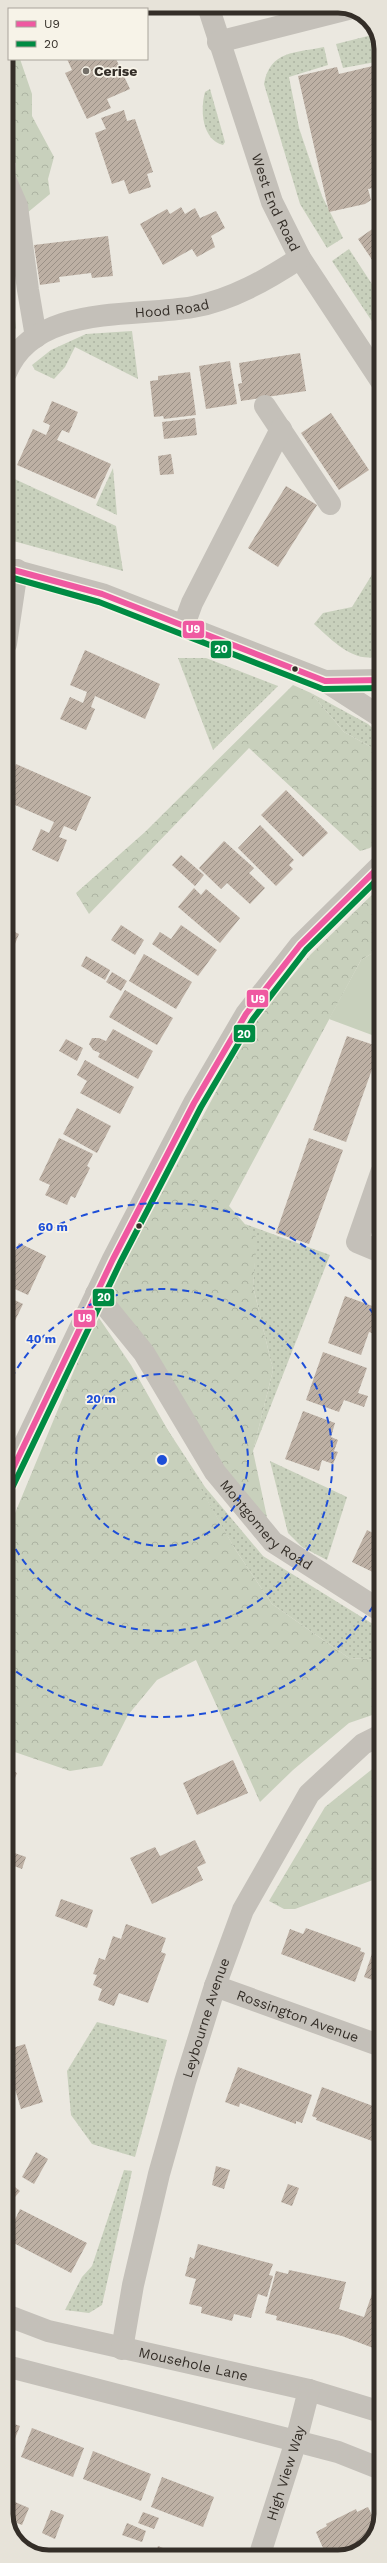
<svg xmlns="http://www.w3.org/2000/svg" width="387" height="2563" font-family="'Work Sans',sans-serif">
<defs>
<pattern id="grass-dots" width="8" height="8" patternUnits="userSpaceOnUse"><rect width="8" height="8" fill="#c8d0bc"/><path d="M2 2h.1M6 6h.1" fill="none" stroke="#acb3a2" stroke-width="1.8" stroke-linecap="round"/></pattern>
<pattern id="forest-crowns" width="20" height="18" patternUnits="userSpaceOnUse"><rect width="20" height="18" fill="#c8d0bc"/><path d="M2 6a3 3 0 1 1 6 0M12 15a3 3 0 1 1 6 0" fill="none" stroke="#acb3a2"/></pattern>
<pattern id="building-hatch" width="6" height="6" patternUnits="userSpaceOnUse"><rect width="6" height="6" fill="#bdb0a4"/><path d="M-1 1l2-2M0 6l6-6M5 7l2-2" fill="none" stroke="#9a9086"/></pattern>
</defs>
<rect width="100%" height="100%" fill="#ebe8e0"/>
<g fill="url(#grass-dots)">
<polygon points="376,34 381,44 381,61 343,68 336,44"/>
<path d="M324,47l4,18 -39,12 10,51 23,68 21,42 -16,10 -27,-44 -36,-120c6,-34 32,-31 60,-37z"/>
<path d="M210,89l15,53 -2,3c-21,-5 -23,-35 -18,-53z"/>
<polygon points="349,249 381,298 381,335 332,261"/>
<polygon points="12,293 16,328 6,340 6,295"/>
<polygon points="132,331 138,379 75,347 65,367 54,379 35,370 32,365 51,350 86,334"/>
<polygon points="113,468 117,515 96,505"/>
<polygon points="6,475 116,526 123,571 6,539"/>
<path d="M381,560v95c-26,11 -50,-16 -67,-31l9,-11 29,-6z"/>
<polygon points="178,658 206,658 278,686 213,750"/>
<polygon points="311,693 368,724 381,736 381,758 371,747 344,732"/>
<polygon points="245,1224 330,1255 253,1451 273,1370 253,1286 256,1238"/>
<polygon points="158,1415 205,1487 263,1556 381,1629 381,1660 349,1658 272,1604 235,1549"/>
<polygon points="270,1461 347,1497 327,1560 302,1547 288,1533"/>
<polygon points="97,2022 167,2040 135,2157 92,2144 71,2115 67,2071"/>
<polygon points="124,2170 132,2171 102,2305 89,2313 65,2310 82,2277 92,2266"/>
</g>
<g fill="url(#forest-crowns)">
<polygon points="9,42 9,59 20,59 32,94 32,116 54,157 48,179 50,194 27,213 14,188 16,163 6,159 6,49"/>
<polygon points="293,685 311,693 344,732 371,747 381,758 381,837 370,848 360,851 249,748 89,914 76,893 145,832"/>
<polygon points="381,886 381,948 361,960 229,1206 257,1238 253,1286 273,1370 253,1451 268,1522 222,1467 108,1293 254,1021 311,954"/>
<polygon points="97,1315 131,1365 235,1549 272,1604 349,1658 381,1660 381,1712 349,1723 293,1770 260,1802 196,1660 157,1680 128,1715 102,1766 70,1771 6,1749 6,1535"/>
<polygon points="381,1762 381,1877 295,1909 284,1909 269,1901 325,1807"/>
</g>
<polygon fill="#c8d0bc" points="381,948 381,1036 380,1038 329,1019 361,960"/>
<g fill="url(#building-hatch)">
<polygon points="49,6 72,6 73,9 42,9"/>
<polygon points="67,59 116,59 130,89 107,99 111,108 87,119 65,73 72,70"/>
<polygon points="381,64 381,186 368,189 371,200 365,204 329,212 298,76 337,67 339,74"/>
<polygon points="124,110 127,121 135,119 153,172 147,174 151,187 129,194 124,180 112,184 95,133 106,129 101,118"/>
<polygon points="181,207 185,214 195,208 200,218 216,211 225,228 211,236 215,247 197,257 192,249 163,265 140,224 167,209 170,214"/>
<polygon points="381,223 381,273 358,239"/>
<polygon points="108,236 113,276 92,278 91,273 59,277 60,282 40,285 34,245"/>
<polygon points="300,353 306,391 241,401 238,384 242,383 239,363"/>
<polygon points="230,361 237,404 206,409 199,366"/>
<polygon points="190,372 196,415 164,419 163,416 154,417 150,381 158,380 158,376"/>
<polygon points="52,401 78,412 69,433 62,430 57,440 111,464 95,499 17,465 33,429 46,435 48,431 50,425 43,422"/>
<polygon points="331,413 369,470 339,490 301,433"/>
<polygon points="195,418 197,435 164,439 162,422"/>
<polygon points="171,454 174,474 160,475 158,456"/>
<polygon points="286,486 317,505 278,567 248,548"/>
<polygon points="85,650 160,684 145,719 95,696 91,707 95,709 86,730 60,719 70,697 83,703 87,692 70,685"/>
<polygon points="16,764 91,797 76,831 64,826 59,837 67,840 58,862 32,850 41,829 49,833 54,822 6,801 6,787"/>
<polygon points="286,790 328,833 303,857 261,815"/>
<polygon points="260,825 294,860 289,865 293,869 276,886 238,848"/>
<polygon points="224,841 254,868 249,873 265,888 250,904 227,883 221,889 199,868"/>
<polygon points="6,850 10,851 6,860"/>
<polygon points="181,855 204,875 195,886 172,865"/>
<polygon points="194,888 201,895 206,889 240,918 220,943 178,907"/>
<polygon points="121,925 144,940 135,955 111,940"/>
<polygon points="181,925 217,950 198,976 152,944 160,932 171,939"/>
<polygon points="10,930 19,934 8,961 6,940"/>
<polygon points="144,954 192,982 176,1009 129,981"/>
<polygon points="86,956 110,970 105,980 81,966"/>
<polygon points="112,972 127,981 121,991 106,982"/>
<polygon points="125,990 173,1018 157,1045 109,1017"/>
<polygon points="113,1029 153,1051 138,1079 98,1057 100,1053 93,1050 89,1044 92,1038 99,1038 106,1041"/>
<polygon points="347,1036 380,1047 346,1142 313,1130"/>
<polygon points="66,1039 83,1048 77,1061 59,1051"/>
<polygon points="85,1060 134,1087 120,1114 80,1093 87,1081 77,1075"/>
<polygon points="77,1108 111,1126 97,1153 63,1134"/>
<polygon points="59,1138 93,1154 87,1166 90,1168 75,1198 71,1196 67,1205 45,1195 50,1185 39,1180"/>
<polygon points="309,1138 343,1150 309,1244 276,1233"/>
<polygon points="19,1243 46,1256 28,1295 6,1285 6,1250 14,1253"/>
<polygon points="6,1296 23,1304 10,1331 6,1329"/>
<polygon points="345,1296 378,1308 373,1323 381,1326 381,1336 369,1332 361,1355 328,1343"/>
<polygon points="323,1352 367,1368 358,1393 368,1396 364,1407 344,1400 339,1412 306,1400"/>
<polygon points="303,1411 335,1423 331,1437 338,1440 334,1451 338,1452 333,1464 322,1460 319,1471 285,1459"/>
<polygon points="367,1530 381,1537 381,1576 352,1562"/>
<polygon points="6,1755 10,1757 6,1766"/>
<polygon points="233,1760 248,1793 197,1815 183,1783"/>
<polygon points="6,1768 17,1773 6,1800"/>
<polygon points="195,1840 206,1863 197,1867 203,1880 152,1904 130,1858 155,1847 160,1856"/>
<polygon points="6,1850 26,1857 22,1869 6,1863"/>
<polygon points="61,1899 93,1910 87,1928 55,1916"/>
<polygon points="126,1924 166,1938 161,1952 166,1954 148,2003 119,1993 114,2006 98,2000 102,1989 93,1985 97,1975 93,1974 99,1958 105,1960 113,1936 121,1939"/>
<polygon points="306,1928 361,1948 360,1951 365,1953 355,1982 281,1954 290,1929 303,1934"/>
<polygon points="381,1946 381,1983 364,1977 374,1948 379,1950"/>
<polygon points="25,2044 43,2102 21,2109 6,2059 6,2050"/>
<polygon points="238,2067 312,2095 302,2123 296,2121 296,2124 240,2103 239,2107 225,2102"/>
<polygon points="322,2087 381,2109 381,2132 378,2140 373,2138 372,2141 316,2120 317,2118 312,2116"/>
<polygon points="9,2089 13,2097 6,2101 6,2090"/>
<polygon points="36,2152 48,2159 34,2184 22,2177"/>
<polygon points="216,2166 230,2170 224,2189 212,2185"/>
<polygon points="6,2180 20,2191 6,2208"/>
<polygon points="288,2184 299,2188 292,2206 281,2202"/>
<polygon points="20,2209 87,2243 71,2273 6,2239"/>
<polygon points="198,2244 273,2264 269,2275 273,2276 267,2297 258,2294 251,2318 234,2314 232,2321 201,2313 202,2307 189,2304 196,2279 185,2276 190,2257 194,2259"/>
<polygon points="289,2270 346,2282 339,2309 364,2317 372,2294 381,2297 381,2351 342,2336 276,2320 277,2316 265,2313 276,2271 288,2274"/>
<polygon points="6,2421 20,2426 6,2461"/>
<polygon points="32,2428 84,2448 73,2477 21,2457"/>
<polygon points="93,2451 151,2474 141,2501 83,2479"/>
<polygon points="162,2477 214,2497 203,2527 151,2507"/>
<polygon points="8,2499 29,2508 22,2525 6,2519"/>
<polygon points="368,2507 377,2525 370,2542 339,2557 327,2557 316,2532 327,2526 326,2524 356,2509 357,2512"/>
<polygon points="51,2510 64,2515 55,2539 42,2533"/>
<polygon points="143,2512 159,2518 154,2529 138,2523"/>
<polygon points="127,2523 146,2531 142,2542 122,2535"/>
<polygon points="158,2546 185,2557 154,2557"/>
<polygon points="35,2548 52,2555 52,2557 44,2557 34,2552"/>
</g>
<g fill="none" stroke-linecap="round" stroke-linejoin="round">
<g stroke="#c4c0b9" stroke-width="22">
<path id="s1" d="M208,6l64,196 28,56 81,123"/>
<polyline points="218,42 348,9"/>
<polyline points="6,181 17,206 28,290 36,337"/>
<path id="s2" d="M6,373c28,-70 127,-55 187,-66 39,-7 75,-28 107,-49"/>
<polyline points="265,406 330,504"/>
<polyline points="6,568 102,594 325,681 381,717"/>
<polyline points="184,625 192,603 281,429"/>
<polyline points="6,644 17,570"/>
<polyline points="325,681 381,680"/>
<polyline points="381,1173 357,1242 381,1252"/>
<path id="s3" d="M96,1294l48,59 71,119 58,70 108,69"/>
<polyline points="6,1483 113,1259 194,1103 246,1014 300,945 381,865"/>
<path id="s4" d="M215,1986l166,60"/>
<path id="s5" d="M6,2315l42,16 261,59 72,22"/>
<path id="s6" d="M122,2349l11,-64 26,-111 26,-92 30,-96 28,-76 66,-116 54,-50 18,-9"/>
<polyline points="6,2366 338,2452 381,2469"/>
<path id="s7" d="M259,2557l37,-116 13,-51"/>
</g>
<defs>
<g id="bus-1">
<polyline points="6,568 102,594 325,681 381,680"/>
<polyline points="6,1483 113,1259 194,1103 246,1014 300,945 381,865"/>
</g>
<g id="bus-2">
<polyline points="6,576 99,602 323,689 381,688"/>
<polyline points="13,1486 120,1263 201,1107 253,1019 306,950 381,876"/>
</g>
</defs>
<use href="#bus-1" stroke="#f7f3e8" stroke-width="9"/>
<use href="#bus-2" stroke="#f7f3e8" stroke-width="9"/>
<use href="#bus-1" stroke="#ef59a1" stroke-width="6"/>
<use href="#bus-2" stroke="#008b43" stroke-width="6"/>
</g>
<g fill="none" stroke="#1d4ed8" stroke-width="2" stroke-dasharray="7 5">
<circle cx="162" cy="1460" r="86"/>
<path d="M6 1389A171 171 0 1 1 6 1531"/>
<path d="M380 1596A257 257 0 0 1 7 1665M7 1255A257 257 0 0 1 380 1324"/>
</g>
<circle fill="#746f68" stroke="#f7f3e8" stroke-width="1.5" cx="86" cy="71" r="4"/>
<g fill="#342e28" stroke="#f7f3e8" stroke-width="1.5">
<circle cx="295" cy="669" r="3.5"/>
<circle cx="139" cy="1226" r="3.5"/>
</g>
<g text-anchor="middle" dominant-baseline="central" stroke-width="3.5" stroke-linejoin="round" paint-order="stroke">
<g font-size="14" font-weight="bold" fill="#342e28" stroke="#f7f3e8" text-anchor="start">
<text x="94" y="71">Cerise</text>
</g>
<g font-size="14" fill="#342e28" stroke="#f7f3e8">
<text stroke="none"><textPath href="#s1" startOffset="208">West End Road</textPath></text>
<text stroke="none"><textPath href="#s2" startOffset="188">Hood Road</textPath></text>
<text stroke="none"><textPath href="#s3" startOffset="289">Montgomery Road</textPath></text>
<text stroke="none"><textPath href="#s4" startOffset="88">Rossington Avenue</textPath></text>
<text stroke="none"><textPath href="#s6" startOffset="342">Leybourne Avenue</textPath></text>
<text stroke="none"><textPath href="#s5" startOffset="194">Mousehole Lane</textPath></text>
<text stroke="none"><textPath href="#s7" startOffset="88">High View Way</textPath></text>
</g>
</g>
<path d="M0 0H387V2563H0ZM49 13H338A36 36 0 0 1 374 49V2514A36 36 0 0 1 338 2550H49A36 36 0 0 1 13 2514V49A36 36 0 0 1 49 13Z" fill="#e7e3d9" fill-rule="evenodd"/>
<path fill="none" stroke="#342e28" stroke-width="5" d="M49 13H338A36 36 0 0 1 374 49V2514A36 36 0 0 1 338 2550H49A36 36 0 0 1 13 2514V49A36 36 0 0 1 49 13Z"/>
<circle cx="162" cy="1460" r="6" fill="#1d4ed8" stroke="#f7f3e8" stroke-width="2"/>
<g font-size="12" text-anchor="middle" font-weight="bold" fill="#1d4ed8" stroke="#f7f3e8" stroke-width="3.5" stroke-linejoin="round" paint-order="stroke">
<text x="53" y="1231">60 m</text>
<text x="41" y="1343">40 m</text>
<text x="101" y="1403">20 m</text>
</g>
<g stroke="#f7f3e8" stroke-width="1.5">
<rect x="182" y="620" width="23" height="19" rx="4" fill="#ef59a1"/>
<rect x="210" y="640" width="22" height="19" rx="4" fill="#008b43"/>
<rect x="246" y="989" width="23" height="19" rx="4" fill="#ef59a1"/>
<rect x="233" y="1024" width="23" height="19" rx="4" fill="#008b43"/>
<rect x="92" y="1288" width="23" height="19" rx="4" fill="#008b43"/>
<rect x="73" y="1309" width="23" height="19" rx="4" fill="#ef59a1"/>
</g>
<g font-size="11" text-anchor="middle" font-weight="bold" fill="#fff">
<text x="193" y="633">U9</text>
<text x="221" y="653">20</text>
<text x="258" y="1003">U9</text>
<text x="244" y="1038">20</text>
<text x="104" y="1301">20</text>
<text x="85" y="1322">U9</text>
</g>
<rect x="8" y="8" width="140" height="52" fill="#f7f3e8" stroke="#a9a49b"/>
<rect x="16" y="21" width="20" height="6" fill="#ef59a1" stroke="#a9a49b"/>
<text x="44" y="28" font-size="12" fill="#342e28">U9</text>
<rect x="16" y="41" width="20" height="6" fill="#008b43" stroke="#a9a49b"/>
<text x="44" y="48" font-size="12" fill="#342e28">20</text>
</svg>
